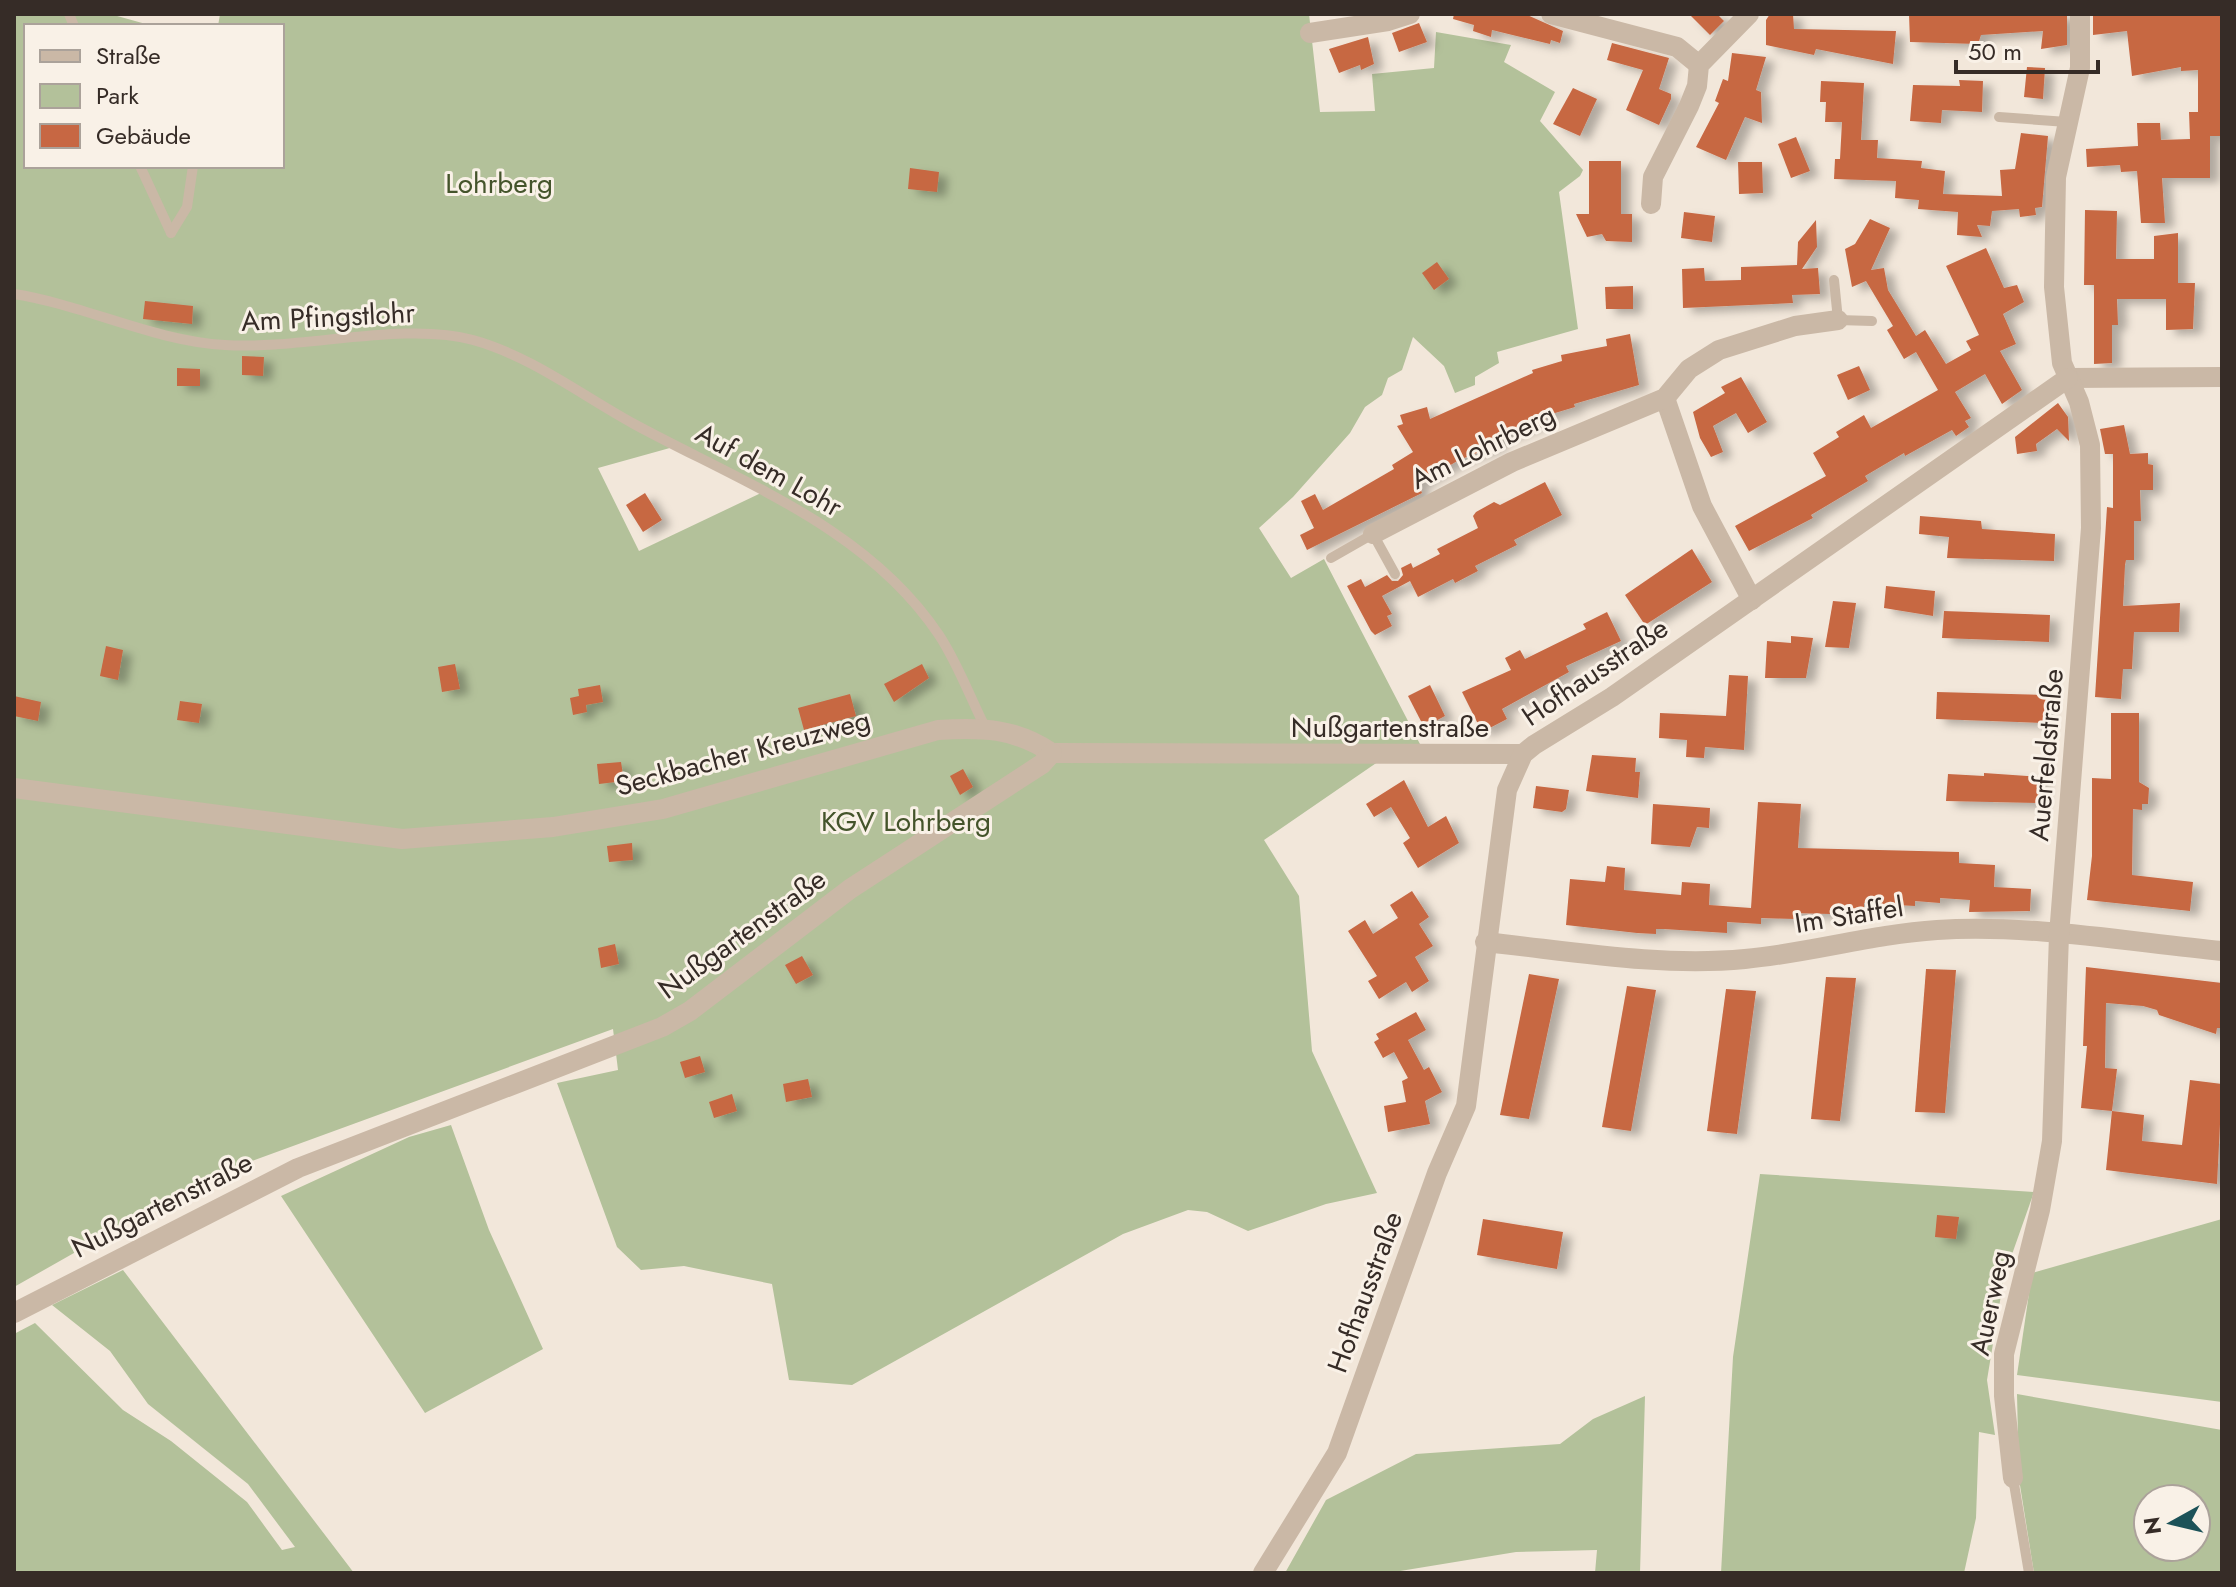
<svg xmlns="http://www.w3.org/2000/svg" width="2236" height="1587" font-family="Jost,sans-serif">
<defs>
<filter id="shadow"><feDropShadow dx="9" dy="5" stdDeviation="4" flood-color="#0004"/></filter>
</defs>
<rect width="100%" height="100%" fill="#f2e7da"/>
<g fill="#b3c19a" fill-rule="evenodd">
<path d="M14,14h96l43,12h-127v140h256v-140h-64l2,-12h1089l11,98 55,-1 -3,-37 62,-6 2,-36 75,13 -7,17 51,30 -15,29 43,49 -3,6 -21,16 19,137 -81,23 2,11 -24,14v8l-20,8 -11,-27 -31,-29 -11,33 -14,8 -6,17 -17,12 -15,26 -57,64 -34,31 32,50 33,-19 97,187h-20l-137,94 35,56 13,155 65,142 -51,11 -78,27 -41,-19 -19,-2 -65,24 -271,151 -63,-5 -17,-96 -88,-18 -43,4 -24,-23 -60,-164 61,-13 -5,-41 -405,148 -194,110zM677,446l84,47 -122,58 -41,-83z"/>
<polygon points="451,1125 489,1230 543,1349 425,1413 281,1196 409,1137"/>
<polygon points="1760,1174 2034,1192 2004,1277 1987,1380 1995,1435 1979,1432 1976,1518 1964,1573 1721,1573 1733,1357"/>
<polygon points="2222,1219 2222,1402 2017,1375 2032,1273"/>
<polygon points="123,1270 354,1573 14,1573 14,1334 35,1323 123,1410 171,1441 247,1502 282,1550 295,1547 248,1484 148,1404 110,1351 52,1305"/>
<path d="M2017,1394l205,36v143h-188l-15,-94zM2148,1499h48v48h-48z"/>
<polygon points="1645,1396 1640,1573 1595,1573 1597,1550 1516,1552 1388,1573 1285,1573 1326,1500 1416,1454 1560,1444 1593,1419"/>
</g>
<g fill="#c76743" filter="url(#shadow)">
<polygon points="1454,14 1525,14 1563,31 1560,43 1551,40 1550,44 1492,30 1491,37 1473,31 1474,25 1453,19"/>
<polygon points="1689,14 1717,14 1724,21 1710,35"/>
<polygon points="1770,14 1793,14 1794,29 1896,31 1893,64 1816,49 1814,55 1766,45 1766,20"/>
<polygon points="1909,14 2067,14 2067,45 2041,49 2043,31 1981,35 1978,44 1910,42"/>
<polygon points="2093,14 2222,14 2221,136 2210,136 2210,178 2162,178 2165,223 2141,223 2137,171 2121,172 2120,165 2087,167 2086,149 2138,146 2137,123 2160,123 2161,140 2190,139 2189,112 2198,112 2198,70 2181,71 2181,67 2132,76 2127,31 2093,35"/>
<polygon points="1419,23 1427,42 1399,52 1392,33"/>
<polygon points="1368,37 1374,64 1361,70 1360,65 1339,73 1329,49"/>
<polygon points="1612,43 1669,58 1659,89 1671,94 1671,99 1659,125 1626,110 1643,70 1607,60"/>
<polygon points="1732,53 1766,57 1756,90 1761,92 1762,123 1745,117 1726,160 1696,147 1719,103 1715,101 1723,79 1728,81"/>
<polygon points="2027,67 2045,68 2043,99 2024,97"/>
<polygon points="1959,80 1983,81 1982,112 1942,110 1941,123 1910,121 1913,85 1960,86"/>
<polygon points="1821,81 1864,83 1861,140 1878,140 1877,158 1922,161 1921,168 1945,171 1943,194 2002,196 2000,170 2015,169 2021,133 2048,136 2042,207 2035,208 2036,215 2020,217 2019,209 1992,211 1990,226 1977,225 1982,237 1957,235 1958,212 1918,209 1919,200 1895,198 1896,181 1834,179 1835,159 1840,159 1842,122 1825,122 1826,102 1820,102"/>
<polygon points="1573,88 1597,99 1580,136 1553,124"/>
<polygon points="1796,137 1810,171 1791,178 1778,144"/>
<polygon points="1589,161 1621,161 1621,214 1632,214 1632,242 1606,241 1602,234 1587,237 1576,214 1589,214"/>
<polygon points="1738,162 1762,162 1763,193 1739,194"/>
<polygon points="910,168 939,172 937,192 908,189"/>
<polygon points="2085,210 2117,211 2116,259 2154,259 2154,236 2178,233 2178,283 2195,283 2193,329 2166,330 2166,299 2117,299 2118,325 2112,325 2112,363 2094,364 2094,285 2084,285"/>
<polygon points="1684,212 1715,216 1712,242 1681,238"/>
<polygon points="1870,219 1890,228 1871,270 1884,268 1888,290 1916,336 1925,330 1946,364 1971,350 1966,341 1979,335 1946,266 1986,248 2004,288 2017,285 2024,302 2003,314 2016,344 2000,351 2022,390 2002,404 1985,374 1955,392 1971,418 1965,421 1969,427 1956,436 1952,430 1905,456 1904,453 1865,476 1868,481 1811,515 1813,518 1749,551 1735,526 1826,476 1813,453 1839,437 1836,432 1864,415 1871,428 1938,390 1916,352 1904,359 1887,330 1893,326 1866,281 1852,287 1845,249 1855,244"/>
<polygon points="1816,220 1817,247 1802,269 1818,268 1820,294 1792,295 1793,303 1683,308 1682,269 1704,268 1705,281 1741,280 1741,267 1797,265 1798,242"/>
<polygon points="1437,262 1449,279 1434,290 1422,273"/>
<polygon points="1633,286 1633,309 1606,309 1605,287"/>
<polygon points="145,301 193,306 192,324 143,319"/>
<polygon points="1630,334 1639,385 1574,404 1575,407 1545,416 1546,420 1498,439 1499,444 1459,460 1418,484 1422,493 1307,550 1300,535 1314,528 1301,501 1315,494 1323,510 1394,469 1392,465 1413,452 1397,426 1403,424 1400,415 1427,407 1430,419 1533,373 1532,370 1562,361 1561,355 1607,346 1606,339"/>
<polygon points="242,356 264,357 263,376 242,375"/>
<polygon points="1859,366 1870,390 1848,400 1837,375"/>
<polygon points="177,368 200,369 200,386 177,386"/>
<polygon points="1741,377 1767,422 1748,433 1736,413 1713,426 1723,452 1711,457 1700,438 1693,412 1725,393 1721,387"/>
<polygon points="2058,403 2068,417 2069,441 2057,429 2036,444 2037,451 2017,454 2015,437"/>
<polygon points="2124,425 2130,454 2148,453 2148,464 2153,465 2153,490 2140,490 2141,521 2134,521 2134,560 2126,560 2125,565 2123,606 2180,603 2179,632 2134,632 2132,669 2123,669 2121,699 2095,697 2107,507 2113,508 2113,454 2105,454 2100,429"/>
<polygon points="1545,482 1562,515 1514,540 1517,545 1475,566 1478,571 1455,583 1453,579 1418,597 1410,581 1382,596 1392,614 1387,616 1392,626 1375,635 1371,631 1347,586 1361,579 1365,587 1387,575 1392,581 1398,581 1403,575 1401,568 1411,563 1413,568 1440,554 1437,549 1478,528 1473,516 1476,512 1494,502 1500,505"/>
<polygon points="645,493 662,520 643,532 626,505"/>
<polygon points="1920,516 1981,521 1982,529 2055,534 2054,561 1947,558 1949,537 1919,534"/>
<polygon points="1692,549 1712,582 1645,625 1625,595"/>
<polygon points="1886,586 1935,591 1933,616 1884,608"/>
<polygon points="1833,601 1856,603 1849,648 1825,647"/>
<polygon points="1944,611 2050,615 2049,642 1942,638"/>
<polygon points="1607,612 1621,641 1566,666 1569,672 1502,709 1507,719 1482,732 1462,692 1511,670 1505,658 1520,650 1525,659 1586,629 1583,624"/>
<polygon points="1791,636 1813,638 1806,678 1765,678 1767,641 1791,643"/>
<polygon points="106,646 123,650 118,680 100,676"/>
<polygon points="455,664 460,689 442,692 438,667"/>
<polygon points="922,664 929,678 894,702 884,684"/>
<polygon points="1729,675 1748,676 1744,750 1705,747 1704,758 1686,757 1687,740 1659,738 1660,713 1726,716"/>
<polygon points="600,685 603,702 586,705 587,712 573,715 570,698 579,696 578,689"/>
<polygon points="1430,685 1445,716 1424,727 1408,696"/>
<polygon points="1937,692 2046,695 2044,723 1936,719"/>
<polygon points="850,694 856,716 804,730 798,708"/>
<polygon points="14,696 41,702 38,721 14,716"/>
<polygon points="180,701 202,704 199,723 177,720"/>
<polygon points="2111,713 2139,713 2139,782 2149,788 2148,804 2142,804 2142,810 2133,809 2132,875 2193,882 2190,911 2087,900 2092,856 2092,778 2111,779"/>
<polygon points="1592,755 1636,758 1635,772 1640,772 1638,798 1586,791"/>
<polygon points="621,762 624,781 599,784 597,764"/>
<polygon points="963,769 973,787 960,795 950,776"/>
<polygon points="1984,773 2041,777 2039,803 1946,801 1948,774 1984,776"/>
<polygon points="1404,780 1428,827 1446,816 1459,843 1418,868 1403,843 1410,838 1391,807 1374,817 1366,804"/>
<polygon points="1536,786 1569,790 1566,809 1562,812 1533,808"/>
<polygon points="1758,802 1801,804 1798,848 1959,852 1959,863 1995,865 1994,887 2031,889 2030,911 1969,912 1970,900 1940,898 1940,903 1915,901 1915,906 1864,903 1864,909 1830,908 1830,914 1795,913 1795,919 1761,918 1761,924 1727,922 1727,933 1664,929 1656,929 1656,934 1637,933 1566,925 1570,879 1605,882 1607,866 1625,868 1624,890 1681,895 1682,882 1710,884 1709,905 1751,908"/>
<polygon points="1653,804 1710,808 1709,828 1697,827 1690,847 1651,844"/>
<polygon points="632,843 633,860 609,862 607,846"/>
<polygon points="1412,891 1429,917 1419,924 1433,946 1415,957 1429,981 1412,992 1406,982 1379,999 1368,981 1377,976 1348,931 1365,920 1373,934 1398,918 1390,905"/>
<polygon points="615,944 619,964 601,968 598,948"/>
<polygon points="802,956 813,975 796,984 785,965"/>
<polygon points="2086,967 2222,983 2221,1028 2217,1028 2216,1034 2159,1015 2157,1010 2143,1006 2106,1003 2105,1068 2117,1069 2112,1111 2081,1108 2087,1046 2083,1046"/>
<polygon points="1926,969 1956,970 1945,1113 1915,1112"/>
<polygon points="1529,974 1559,979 1529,1119 1500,1115"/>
<polygon points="1826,977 1856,978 1840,1121 1811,1119"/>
<polygon points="1627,986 1656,990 1631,1131 1602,1127"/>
<polygon points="1726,989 1756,991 1737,1134 1707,1131"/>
<polygon points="1416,1012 1426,1030 1408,1040 1424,1070 1429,1067 1442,1092 1425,1101 1430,1124 1388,1132 1384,1106 1406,1102 1402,1081 1408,1078 1394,1052 1383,1058 1374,1042 1379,1039 1376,1034"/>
<polygon points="700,1056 705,1072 685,1078 680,1062"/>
<polygon points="808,1079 812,1097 786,1102 783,1084"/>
<polygon points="2190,1080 2222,1084 2217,1184 2106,1170 2112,1111 2144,1115 2142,1141 2182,1145"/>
<polygon points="732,1094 737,1111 714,1118 709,1102"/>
<polygon points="1937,1215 1959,1217 1956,1239 1935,1237"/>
<polygon points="1483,1219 1563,1232 1557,1269 1477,1255"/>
</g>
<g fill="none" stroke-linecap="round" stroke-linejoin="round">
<g stroke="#cab8a6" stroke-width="10">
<polyline points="69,14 74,26"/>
<polyline points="1999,117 2067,122"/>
<polyline points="140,166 171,233"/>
<polyline points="171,233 187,207 193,166"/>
<polyline points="1834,280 1838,320 1872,321"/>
<path d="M14,294c71,11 139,47 211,51 75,5 180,-24 248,-5 58,16 108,55 161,84 107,58 234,104 305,211 18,27 31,62 46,92"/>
<polyline points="1331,558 1373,534 1395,574"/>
<polyline points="2013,1478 2029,1573"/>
</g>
<g stroke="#cab8a6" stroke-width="20">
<polyline points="1551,14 1677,47 1699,65"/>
<polyline points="1310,33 1388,21 1410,14"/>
<polyline points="1651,204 1653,177 1689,106 1697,86 1699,65 1749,14"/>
<polyline points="2068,378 2222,377"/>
<polyline points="1665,398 1702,506 1752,600"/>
<polyline points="1373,534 1512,462 1665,398 1689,369 1719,350 1795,326 1838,320"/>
<polyline points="1052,753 1523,754"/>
<path d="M14,788l388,51 151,-12 110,-18 275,-79c43,-3 77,-2 114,23"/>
<path d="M1485,942c86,9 173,25 260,17 65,-6 128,-25 192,-29 94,-6 192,12 285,21"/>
<polyline points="14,1313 298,1168 662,1027 690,1011 850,889 1042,764 1052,753"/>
<polyline points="2013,1478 2004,1396 2004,1354 2040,1210 2052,1141 2059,935 2091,528 2090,445 2079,402 2062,363 2054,287 2056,177 2080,68 2080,14"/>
<polyline points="1263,1573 1337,1453 1437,1173 1466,1106 1507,790 1523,754 1534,745 1612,697 2068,378"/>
</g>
</g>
<g text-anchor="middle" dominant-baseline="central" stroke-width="6" stroke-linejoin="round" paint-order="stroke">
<g font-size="28" fill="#44542b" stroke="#f9f1e7">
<text x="499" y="183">Lohrberg</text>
<text x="906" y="821">KGV Lohrberg</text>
</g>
<g font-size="28" fill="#362c27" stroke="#f9f1e7">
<text transform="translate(328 317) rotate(-3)">Am Pfingstlohr</text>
<text transform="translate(1483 447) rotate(-26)">Am Lohrberg</text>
<text transform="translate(769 470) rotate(29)">Auf dem Lohr</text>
<text transform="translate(1595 672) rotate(-34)">Hofhausstraße</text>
<text x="1390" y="727">Nußgartenstraße</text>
<text transform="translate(743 753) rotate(-15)">Seckbacher Kreuzweg</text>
<text transform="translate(2046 755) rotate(-85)">Auerfeldstraße</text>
<text transform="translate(1849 915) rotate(-9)">Im Staffel</text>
<text transform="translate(742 934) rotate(-36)">Nußgartenstraße</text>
<text transform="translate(162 1205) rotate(-27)">Nußgartenstraße</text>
<text transform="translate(1365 1292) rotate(-70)">Hofhausstraße</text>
<text transform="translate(1990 1303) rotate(-78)">Auerweg</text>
</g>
</g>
<rect width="2236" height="1587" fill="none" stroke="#362c27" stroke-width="32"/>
<rect x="24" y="24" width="260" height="144" fill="#f9f1e7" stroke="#aba29a" stroke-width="2"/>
<rect x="40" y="50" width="40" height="12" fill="#cab8a6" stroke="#aba29a" stroke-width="2"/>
<text x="96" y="64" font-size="24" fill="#362c27">Straße</text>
<rect x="40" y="84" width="40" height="24" fill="#b3c19a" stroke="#aba29a" stroke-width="2"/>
<text x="96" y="104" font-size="24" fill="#362c27">Park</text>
<rect x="40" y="124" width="40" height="24" fill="#c76743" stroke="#aba29a" stroke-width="2"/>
<text x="96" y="144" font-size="24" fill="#362c27">Gebäude</text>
<g transform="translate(2172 1523) rotate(262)"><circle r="38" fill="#f9f1e7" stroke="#aba29a" stroke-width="2"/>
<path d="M0-6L14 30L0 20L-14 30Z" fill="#1c5258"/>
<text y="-12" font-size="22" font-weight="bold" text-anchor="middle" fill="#362c27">N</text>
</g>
<path d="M1956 60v12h142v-12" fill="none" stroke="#362c27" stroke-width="4"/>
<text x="1968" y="60" font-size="24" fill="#362c27" stroke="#f9f1e7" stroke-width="6" paint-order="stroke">50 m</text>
</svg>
